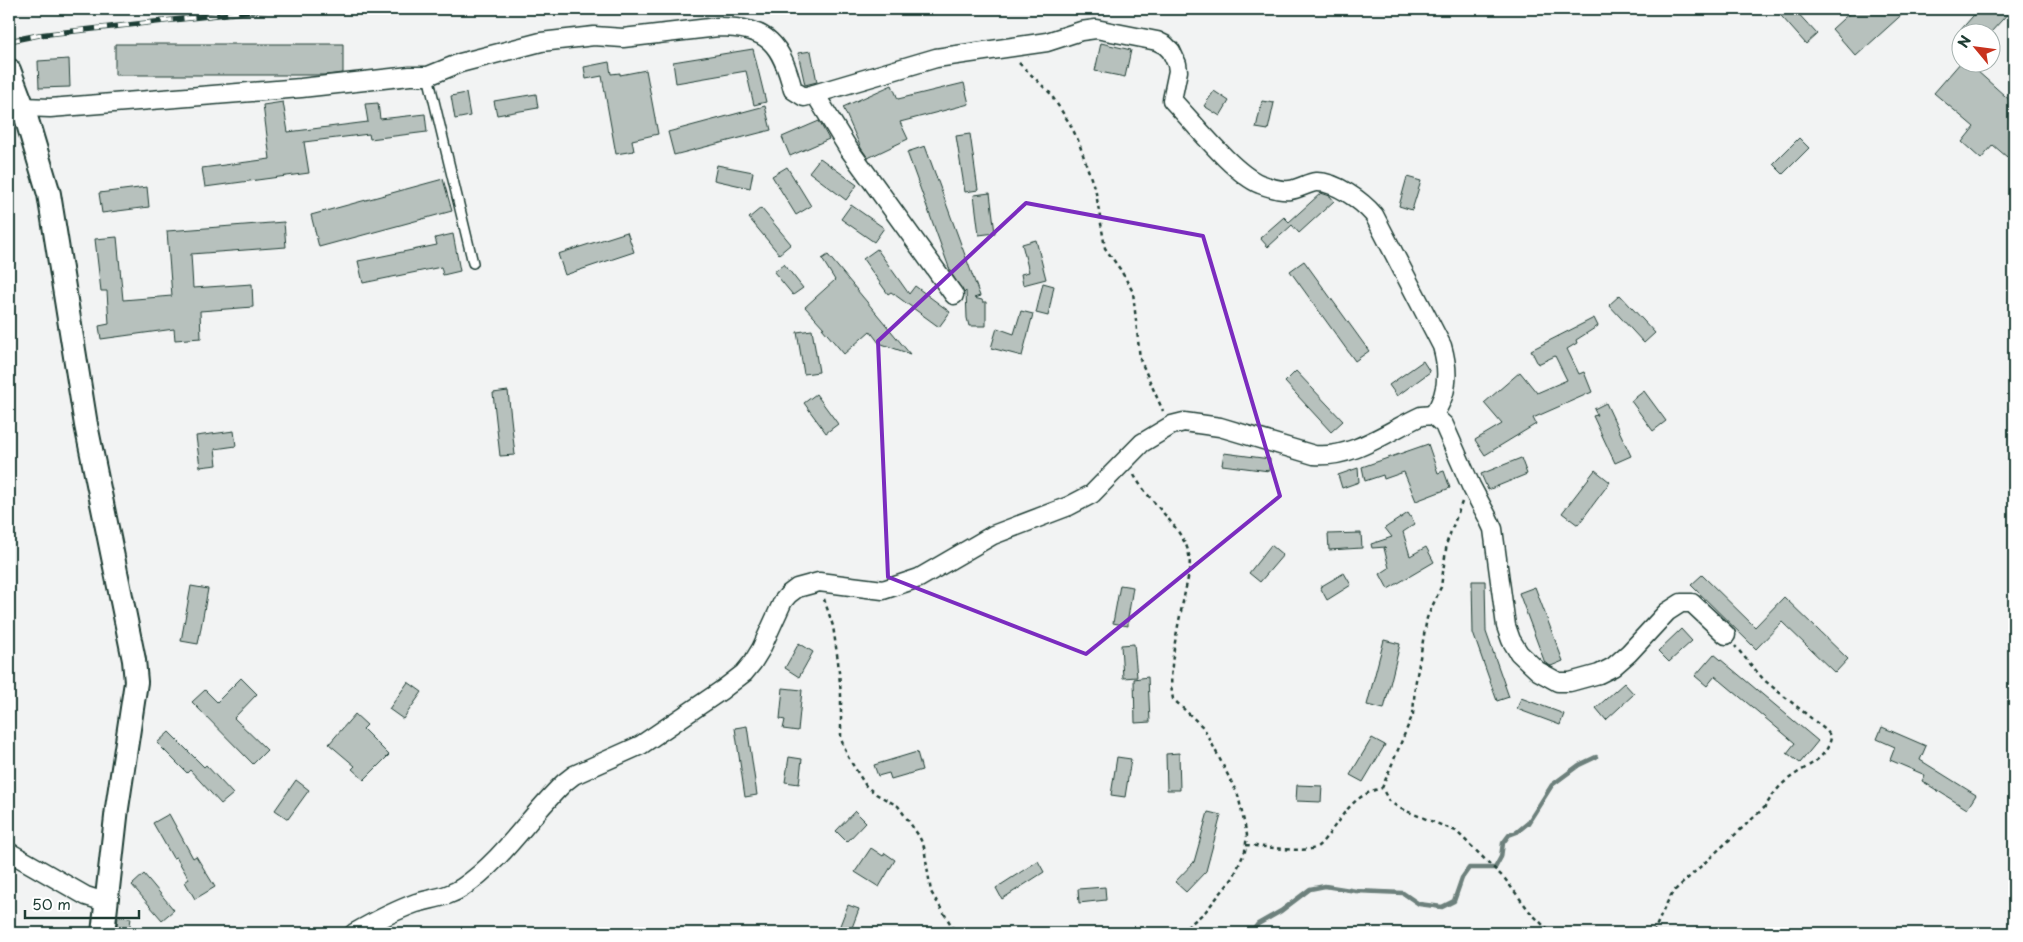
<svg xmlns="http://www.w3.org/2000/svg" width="2023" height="942" font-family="'Playpen Sans',sans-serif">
<rect width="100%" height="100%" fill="#f2f3f3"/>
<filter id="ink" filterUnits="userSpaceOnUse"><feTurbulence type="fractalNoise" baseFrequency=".02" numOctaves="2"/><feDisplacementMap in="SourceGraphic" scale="10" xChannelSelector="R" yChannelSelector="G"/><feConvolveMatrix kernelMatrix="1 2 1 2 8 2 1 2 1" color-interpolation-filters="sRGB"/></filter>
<g filter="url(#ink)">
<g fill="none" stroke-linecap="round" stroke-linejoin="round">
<polyline stroke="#6d807b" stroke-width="4.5" points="1251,933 1258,924 1281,911 1310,889 1325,886 1356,891 1403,893 1419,904 1442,907 1454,901 1462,878 1469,868 1495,868 1501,857 1503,843 1509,835 1517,832 1528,823 1552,785 1579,765 1596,757"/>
</g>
<g fill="#b7c1bd" stroke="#1f3d34">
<polygon points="1775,9 1794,9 1817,34 1806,44"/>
<polygon points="1854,9 1908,9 1856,56 1832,29"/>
<polygon points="1979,9 2012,9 1991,32 1959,32"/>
<polygon points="1101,43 1131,50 1125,77 1095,71"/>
<polygon points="115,44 343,44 343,73 325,75 115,75"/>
<polygon points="753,49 766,102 754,105 746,71 676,83 673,62"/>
<polygon points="811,51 817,82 805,85 798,53"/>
<polygon points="69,59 70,87 39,88 38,61"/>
<polygon points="609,62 611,74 620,73 620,75 646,70 658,134 632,140 634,151 616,154 602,76 586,79 584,67"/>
<polygon points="1961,62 1967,62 2014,104 2014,149 2007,157 1993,145 1981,159 1962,142 1974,127 1934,93"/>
<polygon points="964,83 969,104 900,122 908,139 868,158 861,148 843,107 892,85 898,99"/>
<polygon points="1214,91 1229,101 1220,116 1204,106"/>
<polygon points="466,93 470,116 455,119 451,96"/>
<polygon points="536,94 538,108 497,115 494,101"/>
<polygon points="1262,101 1274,103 1268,130 1256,128"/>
<polygon points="283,102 288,132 368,122 365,104 378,103 380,119 425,114 427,132 370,139 369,134 304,142 309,173 205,187 202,168 270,159 263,105"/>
<polygon points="765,106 771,130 674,155 668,132"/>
<polygon points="819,121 829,139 790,156 782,137"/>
<polygon points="970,134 978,190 965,192 956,136"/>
<polygon points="1799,138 1809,148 1783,174 1773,164"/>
<polygon points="925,146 980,296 974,298 982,300 983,302 986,302 986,326 969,326 967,318 966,291 964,293 951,273 907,152"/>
<polygon points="820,158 857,185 846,200 809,172"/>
<polygon points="717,165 753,172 750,188 714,180"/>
<polygon points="787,167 811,206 796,215 772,176"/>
<polygon points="1407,177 1421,181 1412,210 1399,206"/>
<polygon points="443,179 452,211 319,247 311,215"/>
<polygon points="147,187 149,207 102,213 99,193"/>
<polygon points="990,193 995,233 979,235 974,195"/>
<polygon points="1321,193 1330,196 1334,201 1299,233 1292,225 1268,247 1260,238 1284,217 1289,222"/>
<polygon points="851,205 884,228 874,242 841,219"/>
<polygon points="761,208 791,244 779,254 749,218"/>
<polygon points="284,222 286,247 191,254 193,288 252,284 253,307 200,311 201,338 175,340 174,329 101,339 99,326 109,324 107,291 101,291 95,239 117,237 123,300 172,296 167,231"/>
<polygon points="627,232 634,252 565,275 558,254"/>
<polygon points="453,234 460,271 443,275 441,267 363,283 358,261 437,245 435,238"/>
<polygon points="1036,240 1046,279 1023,285 1021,274 1029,272 1022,244"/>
<polygon points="877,249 909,294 915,286 950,312 939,327 891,292 888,294 863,259"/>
<polygon points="828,255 891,331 910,354 879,343 870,331 844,354 822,328 824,328 805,307 835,280 822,259"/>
<polygon points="1304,261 1369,351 1355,361 1290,271"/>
<polygon points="784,264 803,288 793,295 774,272"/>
<polygon points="1043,283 1054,286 1048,316 1036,313"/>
<polygon points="1620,295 1655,333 1644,343 1609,305"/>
<polygon points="1021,311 1033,314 1022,356 991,348 997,328 1014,334"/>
<polygon points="1594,318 1598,326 1576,340 1577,343 1567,349 1579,374 1584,372 1592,392 1533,418 1536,424 1485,455 1475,440 1502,424 1484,403 1520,372 1537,393 1567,380 1555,356 1538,364 1531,350"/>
<polygon points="812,330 819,372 804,374 797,332"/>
<polygon points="1423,361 1430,372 1397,396 1389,385"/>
<polygon points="1296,371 1343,421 1331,432 1285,382"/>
<polygon points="508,391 515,455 500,456 493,393"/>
<polygon points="1644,391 1666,421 1653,431 1631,401"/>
<polygon points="816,394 838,424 826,433 804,403"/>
<polygon points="1606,403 1631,456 1615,463 1593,416 1597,415 1594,409"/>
<polygon points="234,431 236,446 215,449 217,465 200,467 196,436"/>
<polygon points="1428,444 1438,473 1444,471 1450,488 1416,501 1404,472 1384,479 1383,475 1365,481 1362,467"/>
<polygon points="1224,453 1270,459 1269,471 1222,465"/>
<polygon points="1521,458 1527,474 1488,490 1481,474"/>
<polygon points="1358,468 1359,482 1342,488 1338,475"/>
<polygon points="1595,470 1610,482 1578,525 1562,513"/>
<polygon points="1408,513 1415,524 1403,532 1410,556 1426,547 1434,562 1388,589 1380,574 1389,568 1384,548 1386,547 1372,548 1371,544 1392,537 1385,528"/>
<polygon points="1361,533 1362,548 1329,550 1328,534"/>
<polygon points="1271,545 1283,555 1260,582 1249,573"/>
<polygon points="1344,573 1351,585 1327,600 1320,587"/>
<polygon points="1702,575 1755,627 1784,597 1848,659 1835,673 1782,622 1756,649 1691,585"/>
<polygon points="1472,581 1485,581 1486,632 1509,697 1497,701 1473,633"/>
<polygon points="1120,585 1133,587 1128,618 1128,626 1113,623"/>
<polygon points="191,586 208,589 198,644 181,641"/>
<polygon points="1535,587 1563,661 1551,666 1545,663 1519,593"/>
<polygon points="1681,629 1692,641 1669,662 1658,651"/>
<polygon points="1384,640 1400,644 1384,709 1367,705"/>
<polygon points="799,643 813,652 799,677 785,668"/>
<polygon points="1134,644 1137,677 1123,678 1121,645"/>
<polygon points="1714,654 1818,741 1800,763 1787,753 1795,743 1715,676 1707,686 1695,676"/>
<polygon points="1148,677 1150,722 1135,723 1134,679"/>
<polygon points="241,678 257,694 234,718 267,750 253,764 192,702 205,690 217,702"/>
<polygon points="408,682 422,692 403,719 389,709"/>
<polygon points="1624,683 1634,694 1606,720 1596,708"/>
<polygon points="783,688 802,690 798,731 783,729 785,720 780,719"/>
<polygon points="1521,698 1564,714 1560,725 1517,709"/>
<polygon points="355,714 367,725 363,729 389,755 364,780 352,769 355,766 329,744"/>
<polygon points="747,726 757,795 745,797 735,728"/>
<polygon points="1882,727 1926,746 1920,760 1976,795 1967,809 1922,781 1925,775 1890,760 1895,747 1877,739"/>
<polygon points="169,732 204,767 206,765 233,794 221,804 190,770 187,773 157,743"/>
<polygon points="1372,738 1385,745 1363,782 1350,775"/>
<polygon points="917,752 922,770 891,779 889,773 878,776 874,765"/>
<polygon points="1179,753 1180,790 1167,790 1166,754"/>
<polygon points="789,757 802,759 799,784 785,782"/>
<polygon points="1117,757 1131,759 1125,797 1111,795"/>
<polygon points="296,780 309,790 288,819 275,810"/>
<polygon points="1297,785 1322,786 1321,802 1296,801"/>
<polygon points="855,811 866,822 847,842 836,831"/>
<polygon points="1208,812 1221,815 1206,871 1186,892 1175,882 1194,862"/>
<polygon points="169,814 193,858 196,856 215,887 195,899 185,882 189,879 176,857 173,858 153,823"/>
<polygon points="871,848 883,856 885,853 895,860 879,887 855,872"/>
<polygon points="1038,861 1044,872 1002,899 996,888"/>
<polygon points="144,874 174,910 162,920 132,885"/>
<polygon points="1105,887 1106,900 1079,903 1078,889"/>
<polygon points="848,905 859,909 850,933 839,928"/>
<polygon points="118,917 131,918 129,933 116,933"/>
</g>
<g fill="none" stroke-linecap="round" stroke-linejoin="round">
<defs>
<polyline id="service" points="428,76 473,263"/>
<g id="minor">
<polyline points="815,94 848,148 954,295"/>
<path d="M23,107l27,1 251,-20 109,-12h18l32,-13 81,-21 53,-6 29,2 95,-11c51,0 63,17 75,63l11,7 132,-39 111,-16 34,-11 15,-2 61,12 8,4 6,6 6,13 1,7 -6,29c22,23 61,73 88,84 8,3 21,7 30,6 9,-1 17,-7 26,-8 19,-1 46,19 58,33l68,131c7,24 7,48 -9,69"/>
<polyline points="9,852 86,896 105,902"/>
<path d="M354,933c21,-12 40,-22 62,-30 17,-5 33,-6 47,-16 41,-28 67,-72 102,-105l9,-7 67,-30 81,-55 22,-17 9,-11 8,-13 22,-48 6,-7 8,-6 22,-6 64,8 36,-12 74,-43 76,-29 23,-12 50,-51 30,-18 12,-3 36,5 94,28c38,4 74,-24 107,-39l12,-1 11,10 27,61 16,30 6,13 13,97 5,14 8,13 19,18 20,11h12l29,-8 14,-7 16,-14 38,-41 14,-9h11l34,32"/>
</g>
<polyline id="tertiary" points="9,70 23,107 49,194 86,425 134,660 136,682 117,808 103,933"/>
</defs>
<use href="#service" stroke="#1f3d34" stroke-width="12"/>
<use href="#minor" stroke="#1f3d34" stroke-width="21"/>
<use href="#tertiary" stroke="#1f3d34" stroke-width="26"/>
<g stroke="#1f3d34" stroke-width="2.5" stroke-dasharray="4 4" stroke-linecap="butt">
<polyline points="1019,63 1050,93 1070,124 1078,140 1096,193 1105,248 1120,269 1133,292 1140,359 1163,411"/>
<path d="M1134,475c14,25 40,45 52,70 8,18 1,35 -2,52 -6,29 -17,74 -11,102l31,29 34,67 9,40 -2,16 -12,27 -28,34 -25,21"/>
<polyline points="1462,502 1447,542 1441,587 1427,618 1415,686 1413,714 1382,788 1389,801 1399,808 1456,831 1505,879 1530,912 1551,933"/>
<polyline points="824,599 833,626 838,661 841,695 841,739 848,757 866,786 876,794 898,806 919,836 924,847 931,892 956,933"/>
<path d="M1246,845c15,1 56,8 69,3 6,-3 10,-10 14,-14 15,-21 26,-40 53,-46"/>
<path d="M1653,933c7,-14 12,-28 20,-41l92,-85c6,-10 13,-20 22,-27 16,-13 41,-20 44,-43l-4,-6 -63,-51 -29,-34"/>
</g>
<use href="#service" stroke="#fff" stroke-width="9"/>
<use href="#minor" stroke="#fff" stroke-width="18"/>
<use href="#tertiary" stroke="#fff" stroke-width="22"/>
<defs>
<polyline id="rail" points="9,41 39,35 270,9"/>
</defs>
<use href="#rail" stroke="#1f3d34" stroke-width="5.5"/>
<use href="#rail" stroke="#fff" stroke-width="4" stroke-dasharray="11" stroke-linecap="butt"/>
</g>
</g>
<path fill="none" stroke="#7b2cbf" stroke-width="4" stroke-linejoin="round" d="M1026,203l177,33 77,260 -194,158 -198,-77 -10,-236z"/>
<rect width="2023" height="942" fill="none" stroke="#fff" stroke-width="30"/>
<rect x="15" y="15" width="1993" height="912" fill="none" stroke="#1f3d34" stroke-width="2" filter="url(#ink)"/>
<g transform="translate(1976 48) rotate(299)"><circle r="24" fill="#ffffff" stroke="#a5b1ae"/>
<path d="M0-4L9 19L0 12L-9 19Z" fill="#c8321e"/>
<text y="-8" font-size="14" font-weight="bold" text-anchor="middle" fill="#1f3d34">N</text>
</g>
<path d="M25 910v8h114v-8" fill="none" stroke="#1f3d34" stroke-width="2.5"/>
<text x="32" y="910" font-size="15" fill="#1f3d34" stroke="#ffffff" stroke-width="4" paint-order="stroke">50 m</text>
</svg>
